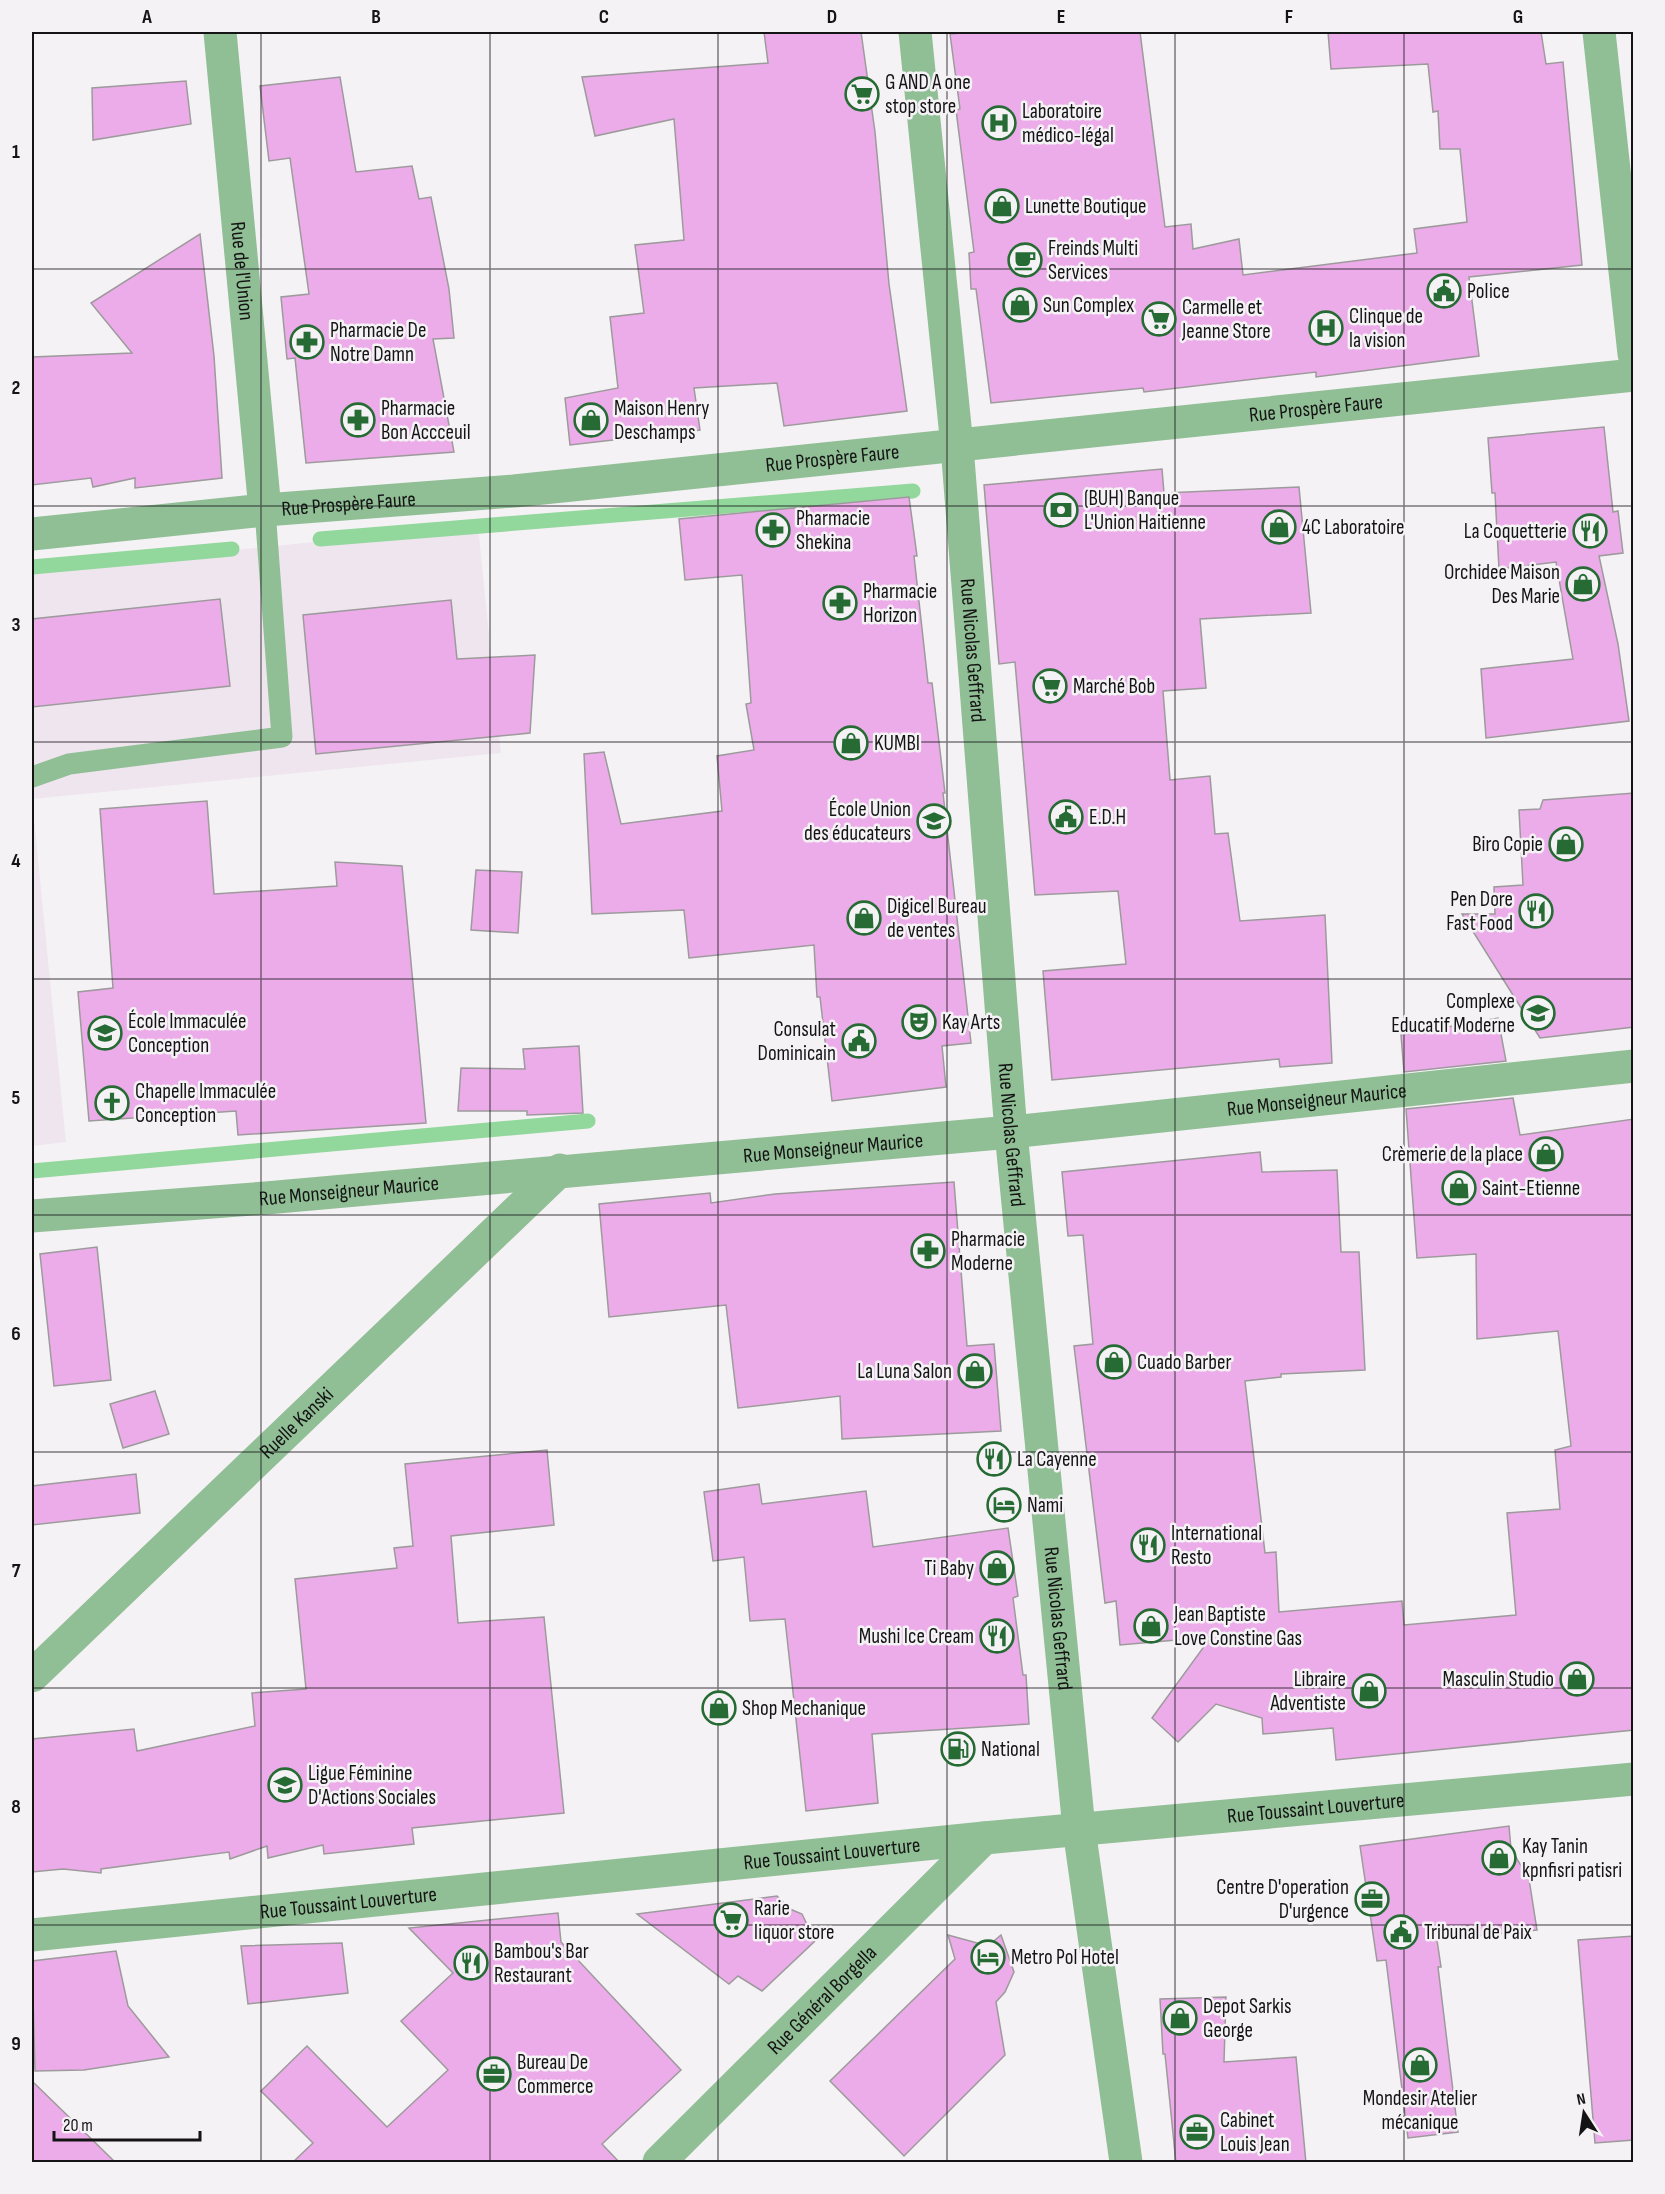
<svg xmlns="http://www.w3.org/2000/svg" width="1665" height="2194" font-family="'Sofia Sans Condensed',sans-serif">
<rect width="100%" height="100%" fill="#f5f2f5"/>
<polygon fill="#eee5ee" points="478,526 501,753 32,799 66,1142 32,1146 32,570"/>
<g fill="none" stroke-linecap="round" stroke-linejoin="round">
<g stroke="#92d79b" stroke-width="15">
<polyline points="320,539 913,491"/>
<polyline points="32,567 232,549"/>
<polyline points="32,1171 588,1121"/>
</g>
</g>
<g fill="#ecace9" stroke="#9d9a9c" stroke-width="1.5">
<polygon points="764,32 861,32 875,132 889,284 907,411 784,426 777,383 694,388 700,430 570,445 565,398 618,388 610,317 644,313 635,245 684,240 674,119 595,136 582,77 768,63"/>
<polygon points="974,32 1140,32 1165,227 1191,224 1193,249 1239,239 1243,275 1417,253 1414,229 1467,222 1460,149 1440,149 1438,111 1433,112 1428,64 1331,69 1328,32 1541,32 1546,64 1563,62 1582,265 1469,277 1479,356 1316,377 1316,372 1144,392 1143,388 991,403 976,289 971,289 969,253 974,252 956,110 960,109 950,34"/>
<polygon points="340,77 356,172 412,166 419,199 431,197 449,289 454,338 433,339 454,452 306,463 295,358 287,359 281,297 309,294 290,158 269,161 260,86"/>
<polygon points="186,81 191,124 93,140 92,88"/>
<polygon points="200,234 214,356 222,478 135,488 135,478 93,487 91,478 32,485 32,357 132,353 91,303"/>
<polygon points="1604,427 1613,512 1618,511 1623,553 1599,556 1618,644 1629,721 1486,738 1481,669 1573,659 1556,562 1499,569 1495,493 1492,493 1488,438"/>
<polygon points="1162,469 1164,493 1299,487 1311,613 1200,619 1206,688 1163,691 1170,780 1210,776 1215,834 1228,833 1240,921 1325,915 1332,1063 1280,1067 1279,1059 1052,1080 1043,971 1126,964 1118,891 1035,895 1015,662 999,664 984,485"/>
<polygon points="909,497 917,556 914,556 928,683 932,683 945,793 943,793 971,1043 942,1046 946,1087 832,1101 820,997 817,997 814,945 689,958 684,910 592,914 584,754 604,752 621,824 722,811 717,756 754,750 746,704 751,703 742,575 685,580 679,519"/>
<polygon points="220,599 230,686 32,707 32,619"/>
<polygon points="451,600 457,659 535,655 530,733 316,754 303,615"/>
<polygon points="1634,793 1634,1027 1540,1038 1462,914 1495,914 1494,887 1523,885 1519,810 1540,809 1543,800"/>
<polygon points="207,801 214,894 337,886 335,862 402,866 426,1123 238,1135 236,1111 89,1121 78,992 113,988 100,809"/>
<polygon points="476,870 522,872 518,933 471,930"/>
<polygon points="1498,1018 1506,1061 1404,1072 1401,1035"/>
<polygon points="579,1046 583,1113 527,1115 527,1111 458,1111 461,1068 525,1069 523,1049"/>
<polygon points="1513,1098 1520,1135 1634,1119 1634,1730 1336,1760 1333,1728 1263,1734 1262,1718 1216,1704 1178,1742 1152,1718 1211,1637 1120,1645 1116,1601 1105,1603 1074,1346 1093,1344 1083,1235 1068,1236 1062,1172 1260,1152 1262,1172 1337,1170 1341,1252 1359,1252 1365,1370 1281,1374 1281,1377 1245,1381 1265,1553 1276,1552 1279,1612 1402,1601 1404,1625 1516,1615 1507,1513 1560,1509 1555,1450 1571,1446 1558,1331 1477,1339 1476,1254 1417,1258 1406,1109"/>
<polygon points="954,1182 967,1346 994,1344 1001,1431 842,1439 840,1396 738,1408 726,1305 609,1317 599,1204 710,1193 711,1203 775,1194"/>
<polygon points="97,1247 111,1380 54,1386 40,1254"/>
<polygon points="155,1391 169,1434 123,1448 110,1404"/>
<polygon points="547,1450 554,1525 451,1536 458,1623 544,1617 564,1813 412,1828 414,1844 324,1854 323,1845 268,1858 267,1846 230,1859 229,1852 101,1869 101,1873 63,1869 32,1872 32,1739 134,1729 137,1751 255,1726 252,1693 306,1689 295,1579 397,1568 394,1548 413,1546 405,1464"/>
<polygon points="136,1474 140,1513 32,1525 32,1486"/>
<polygon points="759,1484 762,1504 866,1491 873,1547 1008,1528 1018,1596 1013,1598 1023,1675 1026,1675 1029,1724 872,1734 878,1803 806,1811 785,1619 750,1621 744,1557 713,1561 704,1492"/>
<polygon points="1509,1826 1511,1849 1529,1879 1537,1930 1437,1940 1441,1967 1438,1967 1458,2132 1408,2138 1386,1960 1377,1961 1360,1846"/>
<polygon points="777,1896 790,1909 802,1914 815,1941 762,1991 738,1976 729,1984 637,1914"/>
<polygon points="558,1913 561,1942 681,2070 602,2144 620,2163 292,2163 313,2143 261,2091 307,2046 387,2127 448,2070 401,2021 453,1973 409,1928"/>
<polygon points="948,1935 988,1946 1001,1935 1014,1972 1005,1992 996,2002 1005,2055 904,2156 830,2081 955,1959"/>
<polygon points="1634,1936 1634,2140 1595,2143 1578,1940"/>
<polygon points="342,1943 348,1993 248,2004 241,1946"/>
<polygon points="116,1951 128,2006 169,2057 84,2070 35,2071 32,1961"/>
<polygon points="1226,1997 1224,2062 1296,2057 1306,2163 1176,2163 1165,2054 1163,2054 1160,1999"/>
<polygon points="32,2081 68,2116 116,2163 32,2163"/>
</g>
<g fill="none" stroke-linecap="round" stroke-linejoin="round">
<polyline stroke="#90be95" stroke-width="21" points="32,777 69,764 282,737 265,510"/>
<g stroke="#90be95" stroke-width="33">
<path id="s1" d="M220,32l45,478"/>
<path id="s2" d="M915,32l42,414 54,686 68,697 47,333"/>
<polyline points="1599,32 1634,354"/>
<path id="s3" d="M32,534l233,-24 249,-19 1120,-116"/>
<path id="s4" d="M32,1216l234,-18 745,-66 623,-66"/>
<path id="s5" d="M32,1676l528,-506"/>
<path id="s6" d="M32,1935l952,-97 650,-59"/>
<path id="s7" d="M659,2162l325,-324"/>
</g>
</g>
<path fill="none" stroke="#151415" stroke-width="1.5" stroke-opacity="0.55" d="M261,32v2130M490,32v2130M718,32v2130M947,32v2130M1175,32v2130M1404,32v2130M32,269h1602M32,506h1602M32,742h1602M32,979h1602M32,1215h1602M32,1452h1602M32,1688h1602M32,1925h1602"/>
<defs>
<symbol id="supermarket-ring" viewBox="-11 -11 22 22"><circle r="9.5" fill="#f5f2f5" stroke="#266a34" stroke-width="1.5"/><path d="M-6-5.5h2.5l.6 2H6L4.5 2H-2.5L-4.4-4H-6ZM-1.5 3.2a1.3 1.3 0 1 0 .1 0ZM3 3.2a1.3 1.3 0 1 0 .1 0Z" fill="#266a34"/></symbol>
<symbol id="hospital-ring" viewBox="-11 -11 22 22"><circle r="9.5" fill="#f5f2f5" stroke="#266a34" stroke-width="1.5"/><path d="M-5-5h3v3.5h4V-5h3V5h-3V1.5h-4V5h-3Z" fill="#266a34"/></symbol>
<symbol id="shop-ring" viewBox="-11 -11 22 22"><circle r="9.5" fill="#f5f2f5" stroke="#266a34" stroke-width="1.5"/><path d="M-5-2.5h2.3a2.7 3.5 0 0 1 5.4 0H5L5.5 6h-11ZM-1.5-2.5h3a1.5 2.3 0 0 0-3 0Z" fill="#266a34"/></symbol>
<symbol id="cafe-ring" viewBox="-11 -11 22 22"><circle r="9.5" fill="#f5f2f5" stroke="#266a34" stroke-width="1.5"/><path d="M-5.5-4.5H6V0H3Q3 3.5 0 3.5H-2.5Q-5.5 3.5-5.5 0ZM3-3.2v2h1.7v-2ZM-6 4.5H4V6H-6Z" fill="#266a34"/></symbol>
<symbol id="civic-ring" viewBox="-11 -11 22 22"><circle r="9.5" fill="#f5f2f5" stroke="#266a34" stroke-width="1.5"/><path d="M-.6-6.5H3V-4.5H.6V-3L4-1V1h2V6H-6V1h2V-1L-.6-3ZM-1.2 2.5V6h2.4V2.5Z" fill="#266a34"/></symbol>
<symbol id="pharmacy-ring" viewBox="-11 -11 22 22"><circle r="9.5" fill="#f5f2f5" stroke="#266a34" stroke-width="1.5"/><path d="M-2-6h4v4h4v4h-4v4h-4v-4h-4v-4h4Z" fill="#266a34"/></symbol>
<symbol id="bank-ring" viewBox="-11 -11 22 22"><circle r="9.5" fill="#f5f2f5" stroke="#266a34" stroke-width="1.5"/><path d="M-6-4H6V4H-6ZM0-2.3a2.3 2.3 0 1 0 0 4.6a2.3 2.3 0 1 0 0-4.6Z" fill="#266a34"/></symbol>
<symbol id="restaurant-ring" viewBox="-11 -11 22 22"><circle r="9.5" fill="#f5f2f5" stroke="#266a34" stroke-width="1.5"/><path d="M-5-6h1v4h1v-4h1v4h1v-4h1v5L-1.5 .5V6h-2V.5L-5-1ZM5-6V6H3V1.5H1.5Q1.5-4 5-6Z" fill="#266a34"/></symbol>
<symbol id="school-ring" viewBox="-11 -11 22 22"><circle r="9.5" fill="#f5f2f5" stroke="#266a34" stroke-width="1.5"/><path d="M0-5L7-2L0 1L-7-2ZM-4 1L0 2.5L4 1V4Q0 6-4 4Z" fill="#266a34"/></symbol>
<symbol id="theatre-ring" viewBox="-11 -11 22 22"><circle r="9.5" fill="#f5f2f5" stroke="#266a34" stroke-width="1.5"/><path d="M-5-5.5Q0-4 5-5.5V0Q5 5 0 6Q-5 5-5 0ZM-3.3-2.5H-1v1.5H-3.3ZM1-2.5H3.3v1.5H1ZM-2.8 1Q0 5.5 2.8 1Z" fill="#266a34"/></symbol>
<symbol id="church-ring" viewBox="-11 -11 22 22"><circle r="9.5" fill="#f5f2f5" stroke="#266a34" stroke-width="1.5"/><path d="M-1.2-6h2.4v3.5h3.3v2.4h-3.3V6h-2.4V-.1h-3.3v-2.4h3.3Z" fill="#266a34"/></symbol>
<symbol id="hotel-ring" viewBox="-11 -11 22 22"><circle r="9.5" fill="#f5f2f5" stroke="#266a34" stroke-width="1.5"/><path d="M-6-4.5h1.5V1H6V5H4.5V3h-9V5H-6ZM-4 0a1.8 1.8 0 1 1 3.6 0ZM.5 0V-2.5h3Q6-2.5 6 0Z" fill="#266a34"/></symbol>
<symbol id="fuel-ring" viewBox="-11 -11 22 22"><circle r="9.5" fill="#f5f2f5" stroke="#266a34" stroke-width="1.5"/><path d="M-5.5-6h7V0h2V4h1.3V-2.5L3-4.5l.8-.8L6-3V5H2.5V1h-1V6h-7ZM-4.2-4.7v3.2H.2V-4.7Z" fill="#266a34"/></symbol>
<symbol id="office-ring" viewBox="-11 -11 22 22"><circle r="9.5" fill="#f5f2f5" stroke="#266a34" stroke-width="1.5"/><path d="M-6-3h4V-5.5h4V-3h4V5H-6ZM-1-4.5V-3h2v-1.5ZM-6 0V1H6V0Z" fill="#266a34"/></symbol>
</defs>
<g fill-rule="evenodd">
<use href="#supermarket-ring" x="843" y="75" width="38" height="38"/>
<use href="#hospital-ring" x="980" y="104" width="38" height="38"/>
<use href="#shop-ring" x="983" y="187" width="38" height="38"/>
<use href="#cafe-ring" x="1006" y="241" width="38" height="38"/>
<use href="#civic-ring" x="1425" y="272" width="38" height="38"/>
<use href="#shop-ring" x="1001" y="286" width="38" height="38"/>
<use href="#supermarket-ring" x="1140" y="300" width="38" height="38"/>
<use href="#hospital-ring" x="1307" y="309" width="38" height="38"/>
<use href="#pharmacy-ring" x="288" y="323" width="38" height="38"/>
<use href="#pharmacy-ring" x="339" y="401" width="38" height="38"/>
<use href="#shop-ring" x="572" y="401" width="38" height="38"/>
<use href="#bank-ring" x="1042" y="491" width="38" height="38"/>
<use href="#shop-ring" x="1260" y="508" width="38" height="38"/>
<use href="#pharmacy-ring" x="754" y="511" width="38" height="38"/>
<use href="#restaurant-ring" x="1571" y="512" width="38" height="38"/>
<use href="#shop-ring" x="1564" y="565" width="38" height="38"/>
<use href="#pharmacy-ring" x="821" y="584" width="38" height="38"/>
<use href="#supermarket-ring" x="1031" y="667" width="38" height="38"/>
<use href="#shop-ring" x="832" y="724" width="38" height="38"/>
<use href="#civic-ring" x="1047" y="798" width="38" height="38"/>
<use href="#school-ring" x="915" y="802" width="38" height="38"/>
<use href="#shop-ring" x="1547" y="825" width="38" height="38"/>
<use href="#restaurant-ring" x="1517" y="892" width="38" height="38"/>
<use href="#shop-ring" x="845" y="899" width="38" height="38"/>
<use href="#school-ring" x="1519" y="994" width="38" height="38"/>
<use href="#theatre-ring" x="900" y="1003" width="38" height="38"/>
<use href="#school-ring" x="86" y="1014" width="38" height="38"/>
<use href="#civic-ring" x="840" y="1022" width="38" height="38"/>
<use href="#church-ring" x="93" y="1084" width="38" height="38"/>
<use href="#shop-ring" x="1527" y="1135" width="38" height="38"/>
<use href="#shop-ring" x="1440" y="1169" width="38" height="38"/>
<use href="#pharmacy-ring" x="909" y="1232" width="38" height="38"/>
<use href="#shop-ring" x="1095" y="1343" width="38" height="38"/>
<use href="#shop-ring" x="956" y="1352" width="38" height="38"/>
<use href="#restaurant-ring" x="975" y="1440" width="38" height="38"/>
<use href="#hotel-ring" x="985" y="1486" width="38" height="38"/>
<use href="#restaurant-ring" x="1129" y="1526" width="38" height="38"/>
<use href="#shop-ring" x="978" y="1549" width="38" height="38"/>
<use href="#shop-ring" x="1132" y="1607" width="38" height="38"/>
<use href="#restaurant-ring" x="978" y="1617" width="38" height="38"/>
<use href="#shop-ring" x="1558" y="1660" width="38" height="38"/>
<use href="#shop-ring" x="1350" y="1672" width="38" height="38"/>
<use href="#shop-ring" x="700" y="1689" width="38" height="38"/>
<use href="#fuel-ring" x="939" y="1730" width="38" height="38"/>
<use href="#school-ring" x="266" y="1766" width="38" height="38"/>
<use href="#shop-ring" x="1480" y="1839" width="38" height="38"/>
<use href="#office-ring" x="1353" y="1880" width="38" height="38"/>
<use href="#supermarket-ring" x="712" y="1901" width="38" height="38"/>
<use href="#civic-ring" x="1382" y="1913" width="38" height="38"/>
<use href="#hotel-ring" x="969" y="1938" width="38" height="38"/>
<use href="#restaurant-ring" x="452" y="1944" width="38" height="38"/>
<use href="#shop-ring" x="1161" y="1999" width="38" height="38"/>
<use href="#shop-ring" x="1401" y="2046" width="38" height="38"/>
<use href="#office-ring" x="475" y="2055" width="38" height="38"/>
<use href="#office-ring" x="1178" y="2113" width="38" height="38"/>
</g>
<g text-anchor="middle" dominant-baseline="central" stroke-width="5" stroke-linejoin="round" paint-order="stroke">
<g font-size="21" fill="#151415" stroke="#f5f2f5" text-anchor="start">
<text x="885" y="82">G AND A one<tspan x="885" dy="24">stop store</tspan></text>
<text x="1022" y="111">Laboratoire<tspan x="1022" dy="24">médico-légal</tspan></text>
<text x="1025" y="206">Lunette Boutique</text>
<text x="1048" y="248">Freinds Multi<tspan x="1048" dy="24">Services</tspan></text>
<text x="1467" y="291">Police</text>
<text x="1043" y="305">Sun Complex</text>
<text x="1182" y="307">Carmelle et<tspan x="1182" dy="24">Jeanne Store</tspan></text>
<text x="1349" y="316">Clinque de<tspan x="1349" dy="24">la vision</tspan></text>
<text x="330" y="330">Pharmacie De<tspan x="330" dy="24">Notre Damn</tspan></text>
<text x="381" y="408">Pharmacie<tspan x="381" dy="24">Bon Accceuil</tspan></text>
<text x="614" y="408">Maison Henry<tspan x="614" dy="24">Deschamps</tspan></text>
<text x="1084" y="498">(BUH) Banque<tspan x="1084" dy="24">L'Union Haitienne</tspan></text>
<text x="796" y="518">Pharmacie<tspan x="796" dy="24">Shekina</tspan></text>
<text x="1302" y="527">4C Laboratoire</text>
<text x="1567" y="531" text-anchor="end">La Coquetterie</text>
<text x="1560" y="572" text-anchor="end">Orchidee Maison<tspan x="1560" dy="24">Des Marie</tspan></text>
<text x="863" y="591">Pharmacie<tspan x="863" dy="24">Horizon</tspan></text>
<text x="1073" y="686">Marché Bob</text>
<text x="874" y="743">KUMBI</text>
<text x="911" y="809" text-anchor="end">École Union<tspan x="911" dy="24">des éducateurs</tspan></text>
<text x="1089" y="817">E.D.H</text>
<text x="1543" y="844" text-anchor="end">Biro Copie</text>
<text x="1513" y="899" text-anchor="end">Pen Dore<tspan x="1513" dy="24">Fast Food</tspan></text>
<text x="887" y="906">Digicel Bureau<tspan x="887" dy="24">de ventes</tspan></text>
<text x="1515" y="1001" text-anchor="end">Complexe<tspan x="1515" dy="24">Educatif Moderne</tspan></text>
<text x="128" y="1021">École Immaculée<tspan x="128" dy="24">Conception</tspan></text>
<text x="942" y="1022">Kay Arts</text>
<text x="836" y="1029" text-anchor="end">Consulat<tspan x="836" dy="24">Dominicain</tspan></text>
<text x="135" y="1091">Chapelle Immaculée<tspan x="135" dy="24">Conception</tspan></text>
<text x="1523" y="1154" text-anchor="end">Crèmerie de la place</text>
<text x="1482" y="1188">Saint-Etienne</text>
<text x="951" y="1239">Pharmacie<tspan x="951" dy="24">Moderne</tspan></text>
<text x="1137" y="1362">Cuado Barber</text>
<text x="952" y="1371" text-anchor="end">La Luna Salon</text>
<text x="1017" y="1459">La Cayenne</text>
<text x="1027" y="1505">Nami</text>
<text x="1171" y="1533">International<tspan x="1171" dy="24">Resto</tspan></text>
<text x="974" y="1568" text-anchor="end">Ti Baby</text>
<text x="1174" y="1614">Jean Baptiste<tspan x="1174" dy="24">Love Constine Gas</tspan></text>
<text x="974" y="1636" text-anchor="end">Mushi Ice Cream</text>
<text x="1346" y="1679" text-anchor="end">Libraire<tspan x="1346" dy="24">Adventiste</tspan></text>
<text x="1554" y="1679" text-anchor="end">Masculin Studio</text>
<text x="742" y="1708">Shop Mechanique</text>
<text x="981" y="1749">National</text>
<text x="308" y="1773">Ligue Féminine<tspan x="308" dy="24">D'Actions Sociales</tspan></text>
<text x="1522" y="1846">Kay Tanin<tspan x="1522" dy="24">kpnfisri patisri</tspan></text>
<text x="1349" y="1887" text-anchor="end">Centre D'operation<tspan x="1349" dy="24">D'urgence</tspan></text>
<text x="754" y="1908">Rarie<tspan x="754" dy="24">liquor store</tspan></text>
<text x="1424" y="1932">Tribunal de Paix</text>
<text x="494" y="1951">Bambou's Bar<tspan x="494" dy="24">Restaurant</tspan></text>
<text x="1011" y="1957">Metro Pol Hotel</text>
<text x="1203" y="2006">Depot Sarkis<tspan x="1203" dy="24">George</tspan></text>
<text x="517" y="2062">Bureau De<tspan x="517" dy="24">Commerce</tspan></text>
<text x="1420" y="2098" text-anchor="middle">Mondesir Atelier<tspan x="1420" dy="24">mécanique</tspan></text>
<text x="1220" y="2120">Cabinet<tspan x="1220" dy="24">Louis Jean</tspan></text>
</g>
<g font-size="21" fill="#151415" stroke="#f5f2f5">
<text stroke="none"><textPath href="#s1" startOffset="240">Rue de l'Union</textPath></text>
<text stroke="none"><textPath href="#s3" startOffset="1290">Rue Prospère Faure</textPath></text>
<text stroke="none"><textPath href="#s3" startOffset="804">Rue Prospère Faure</textPath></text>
<text stroke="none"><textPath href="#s3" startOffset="318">Rue Prospère Faure</textPath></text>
<text stroke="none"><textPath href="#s2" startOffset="621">Rue Nicolas Geffrard</textPath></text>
<text stroke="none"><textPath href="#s4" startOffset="1290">Rue Monseigneur Maurice</textPath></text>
<text stroke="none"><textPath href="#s2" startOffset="1107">Rue Nicolas Geffrard</textPath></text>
<text stroke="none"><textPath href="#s4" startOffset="804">Rue Monseigneur Maurice</textPath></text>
<text stroke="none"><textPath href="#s4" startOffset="318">Rue Monseigneur Maurice</textPath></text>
<text stroke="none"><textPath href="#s5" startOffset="366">Ruelle Kanski</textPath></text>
<text stroke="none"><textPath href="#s2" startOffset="1593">Rue Nicolas Geffrard</textPath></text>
<text stroke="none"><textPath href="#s6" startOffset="1290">Rue Toussaint Louverture</textPath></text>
<text stroke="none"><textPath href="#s6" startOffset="804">Rue Toussaint Louverture</textPath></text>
<text stroke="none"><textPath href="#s6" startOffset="318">Rue Toussaint Louverture</textPath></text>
<text stroke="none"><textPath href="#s7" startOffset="230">Rue Général Borgella</textPath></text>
</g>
</g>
<rect width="1665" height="2194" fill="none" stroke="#f5f2f5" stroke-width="66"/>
<g transform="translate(1584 2113) rotate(348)" stroke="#f5f2f5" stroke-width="4.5" paint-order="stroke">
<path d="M0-4.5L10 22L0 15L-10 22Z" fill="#151415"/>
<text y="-9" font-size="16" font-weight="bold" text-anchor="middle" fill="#151415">N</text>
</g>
<path d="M54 2131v9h146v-9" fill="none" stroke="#151415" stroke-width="3"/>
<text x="63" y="2131" font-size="18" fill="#151415" stroke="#f5f2f5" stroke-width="4.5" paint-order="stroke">20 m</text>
<rect x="33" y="33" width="1599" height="2128" fill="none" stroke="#151415" stroke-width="2"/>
<g font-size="20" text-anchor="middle" font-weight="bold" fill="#151415">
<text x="147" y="23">A</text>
<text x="376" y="23">B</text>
<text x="604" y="23">C</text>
<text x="832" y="23">D</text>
<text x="1061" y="23">E</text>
<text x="1289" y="23">F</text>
<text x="1518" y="23">G</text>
<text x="16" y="158">1</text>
<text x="16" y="394">2</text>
<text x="16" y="631">3</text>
<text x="16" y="867">4</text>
<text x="16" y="1104">5</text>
<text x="16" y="1340">6</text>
<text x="16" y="1577">7</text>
<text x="16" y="1813">8</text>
<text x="16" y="2050">9</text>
</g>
</svg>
